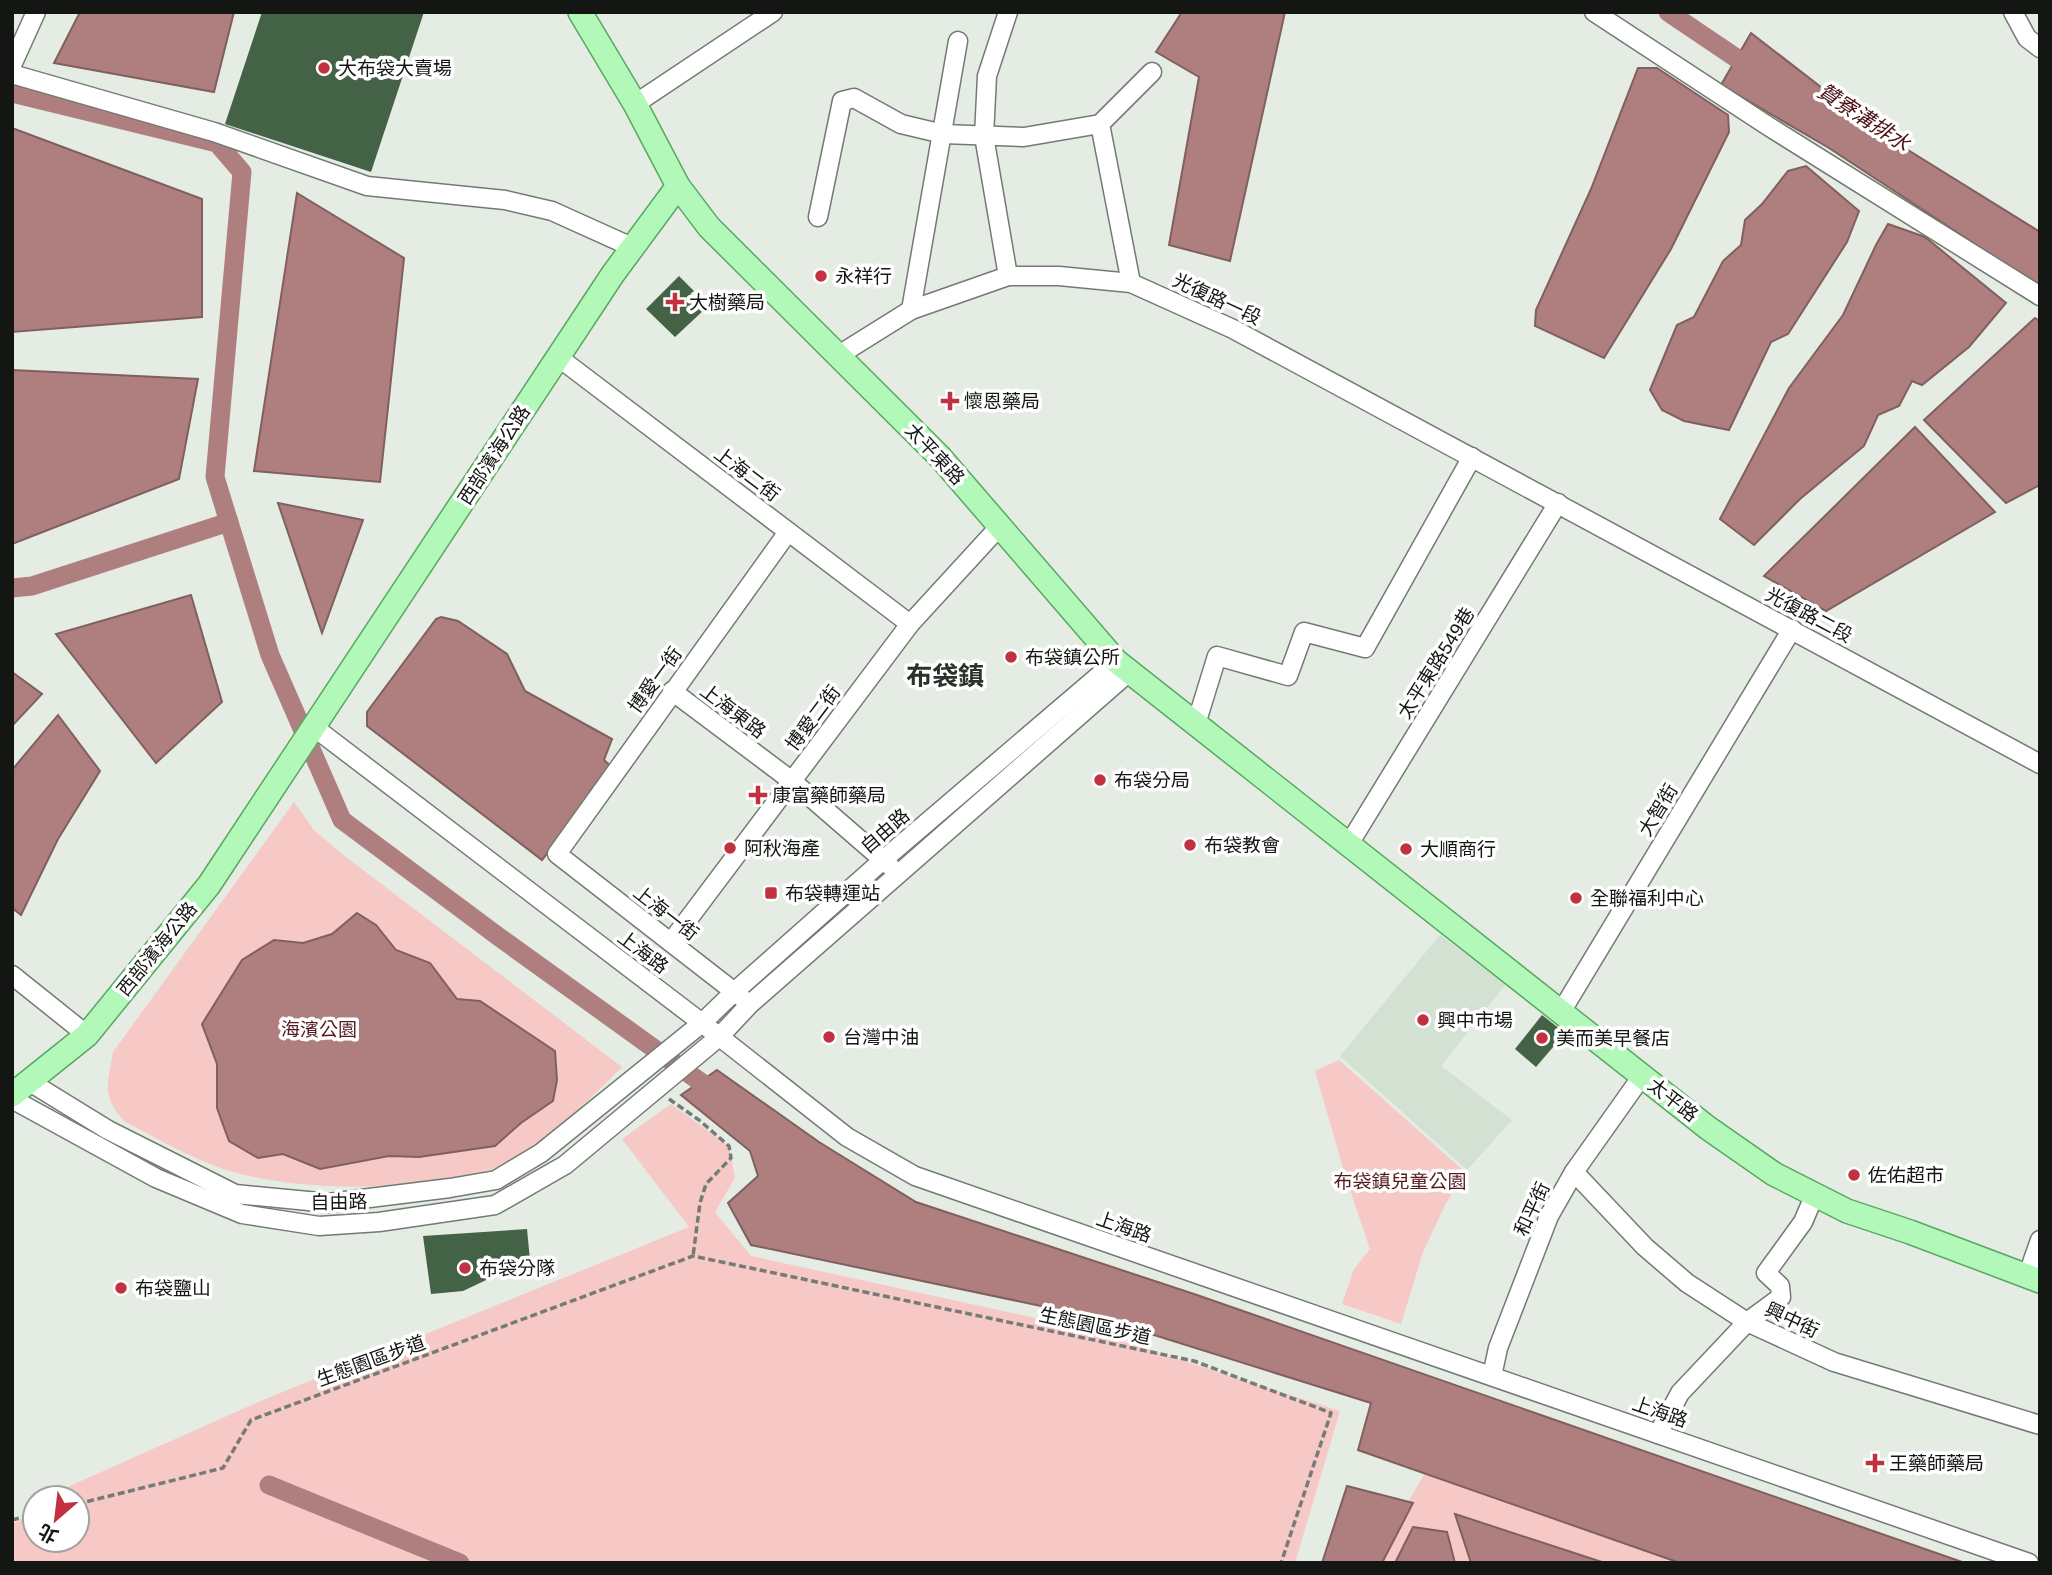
<svg xmlns="http://www.w3.org/2000/svg" width="2052" height="1575" font-family="Arial,'Noto Sans TC',sans-serif">
<rect width="100%" height="100%" fill="#e4ece4"/>
<polygon fill="#d3e1d3" points="1440,935 1506,984 1441,1066 1512,1120 1467,1170 1340,1056"/>
<g fill="#f6c9c7">
<path d="M294,802l20,28 28,24 280,213c-36,36 -76,77 -124,100 -9,4 -21,5 -31,8 -71,17 -189,17 -257,-11 -30,-12 -58,-28 -86,-43 -23,-25 -16,-39 -11,-69z"/>
<polygon points="1339,1060 1465,1172 1445,1205 1423,1252 1401,1324 1342,1304 1354,1269 1370,1249 1346,1178 1315,1071"/>
<polygon points="671,1104 729,1146 735,1178 715,1212 751,1256 1081,1328 1340,1411 1295,1563 12,1563 12,1525 35,1510 35,1540 77,1540 77,1498 52,1498 72,1485 263,1400 689,1227 622,1139"/>
<polygon points="1425,1473 1680,1563 1372,1563"/>
</g>
<g fill="#ae7f7e" stroke="#80605e" stroke-width="2">
<polygon points="80,12 234,12 214,92 54,63"/>
<polygon points="1182,12 1285,12 1230,261 1169,245 1199,77 1156,52"/>
<polygon points="1751,33 1879,132 2040,232 2040,287 1829,148 1721,85"/>
<polygon points="1638,68 1657,68 1728,115 1729,132 1671,249 1604,358 1535,326 1536,310 1591,189"/>
<polygon points="12,128 202,199 202,317 12,332"/>
<polygon points="1806,166 1859,211 1847,242 1788,334 1771,342 1729,430 1684,421 1662,410 1650,390 1677,325 1694,317 1723,261 1741,245 1745,220 1762,204 1788,171"/>
<polygon points="297,193 404,258 380,482 254,471"/>
<polygon points="1888,224 1925,237 2006,303 1969,347 1922,385 1912,381 1899,406 1878,415 1864,446 1800,499 1754,545 1720,519 1789,388 1843,315 1876,245"/>
<polygon points="2035,318 2040,321 2040,485 2006,503 1924,420"/>
<polygon points="12,370 198,379 179,479 12,544"/>
<polygon points="1915,427 1995,512 1826,611 1764,576"/>
<polygon points="278,503 363,520 322,633"/>
<polygon points="191,595 222,702 156,763 56,634"/>
<polygon points="441,617 458,621 507,654 525,691 612,739 604,760 613,768 542,860 367,726 367,712 436,619"/>
<polygon points="12,672 42,694 12,726"/>
<polygon points="58,715 100,771 58,839 21,915 12,908 12,770"/>
<polygon points="357,913 376,925 396,950 430,963 457,999 480,1001 555,1051 557,1080 553,1101 521,1123 495,1146 419,1157 389,1156 320,1169 283,1154 258,1158 229,1141 217,1108 217,1064 202,1024 242,960 274,940 303,943 332,934"/>
<polygon points="717,1070 819,1142 916,1202 1197,1295 1965,1563 1680,1563 1358,1450 1371,1403 1103,1319 751,1245 728,1203 758,1176 750,1151 681,1095"/>
<polygon points="1347,1486 1413,1503 1382,1563 1322,1563"/>
<polygon points="1455,1514 1605,1563 1471,1563"/>
<polygon points="1413,1527 1447,1532 1455,1563 1395,1563"/>
</g>
<g fill="none" stroke-linecap="round" stroke-linejoin="round">
<g stroke="#ae7f7e" stroke-width="19">
<polyline points="1668,12 1757,72"/>
<polyline points="12,93 217,143 242,172 215,477 270,655 342,820 499,937 720,1096"/>
<polyline points="12,588 32,586 229,522"/>
<polyline points="269,1485 460,1563"/>
</g>
</g>
<g fill="#446245">
<polygon points="262,12 424,12 371,172 225,124"/>
<polygon points="679,276 694,291 690,294 705,309 675,337 646,309"/>
<polygon points="1542,1015 1565,1033 1536,1067 1515,1049"/>
<polygon points="527,1229 530,1260 502,1262 501,1273 463,1291 431,1294 423,1236"/>
</g>
<g fill="none" stroke-linecap="round" stroke-linejoin="round">
<defs>
<g id="minor">
<polyline points="1008,12 987,76 984,136 1008,276"/>
<polyline points="1594,12 1768,126 2040,296"/>
<polyline points="2013,12 2027,38 2040,48"/>
<polyline points="12,65 36,12"/>
<polyline points="12,74 214,132 367,186 505,200 552,211 634,248"/>
<polyline points="635,104 773,12"/>
<polyline points="1100,124 1131,283"/>
<polyline points="818,217 842,101 854,98 901,124 943,134 1024,137 1100,124 1152,72"/>
<polyline points="911,310 958,41"/>
<polyline points="839,355 911,310 1008,276 1059,276 1131,283 1233,329 2040,764"/>
<polyline points="558,357 910,624"/>
<polyline points="672,691 792,781 890,866"/>
<polyline points="1196,724 1217,656 1288,676 1304,632 1365,648 1472,457"/>
<polyline points="315,728 702,1023 847,1137 915,1176 2029,1563"/>
<polyline points="1349,844 1558,503"/>
<polyline points="671,942 910,624 999,527"/>
<polyline points="12,975 87,1035"/>
<polyline points="741,997 557,854 788,532"/>
<polyline points="1561,1012 1792,629"/>
<polyline points="30,1082 108,1130 235,1194 329,1203 450,1188 496,1180 541,1153 702,1023 734,992 883,860 1116,661"/>
<polyline points="12,1099 156,1178 242,1214 319,1226 379,1222 495,1205 565,1165 719,1037 750,1004 1129,672"/>
<polyline points="1574,1172 1645,1247 1687,1283 1747,1322 1834,1362 2040,1425"/>
<polyline points="2027,1277 2040,1240"/>
<polyline points="1492,1376 1498,1348 1549,1216 1574,1172 1642,1076"/>
<polyline points="1658,1434 1680,1393 1747,1322 1781,1297 1780,1286 1766,1273 1803,1222 1815,1194"/>
</g>
<g id="major">
<polyline points="580,12 635,104 678,186 709,227 940,457 1116,661 1708,1128 1774,1174 1847,1211 1910,1232 2040,1281"/>
<polyline points="12,1095 87,1035 209,885 613,274 678,186"/>
</g>
</defs>
<use href="#minor" stroke="#737a73" stroke-width="21"/>
<use href="#major" stroke="#59a760" stroke-width="26"/>
<g stroke="#767b76" stroke-width="3.5" stroke-dasharray="7 3.5" stroke-linecap="butt">
<polyline points="669,1099 699,1120 729,1146 731,1158 706,1184 700,1203 693,1256"/>
<polyline points="77,1504 223,1468 251,1420 693,1256 1194,1361 1331,1413 1281,1563"/>
<polyline points="12,1520 35,1514"/>
</g>
<use href="#minor" stroke="#fff" stroke-width="18"/>
<use href="#major" stroke="#b2f9b9" stroke-width="23"/>
</g>
<g fill="#c1313f" stroke="#fff" stroke-width="2.5">
<circle cx="324" cy="68" r="7"/>
<circle cx="821" cy="276" r="7"/>
<path d="M671.5 291.5h7v7h7v7h-7v7h-7v-7h-7v-7h7z"/>
<path d="M946.5 390.5h7v7h7v7h-7v7h-7v-7h-7v-7h7z"/>
<circle cx="1011" cy="657" r="7"/>
<circle cx="1100" cy="780" r="7"/>
<path d="M754.5 784.5h7v7h7v7h-7v7h-7v-7h-7v-7h7z"/>
<circle cx="1190" cy="845" r="7"/>
<circle cx="730" cy="848" r="7"/>
<circle cx="1406" cy="849" r="7"/>
<rect x="764" y="886" width="14" height="14" rx="3.5"/>
<circle cx="1576" cy="898" r="7"/>
<circle cx="1423" cy="1020" r="7"/>
<circle cx="829" cy="1037" r="7"/>
<circle cx="1542" cy="1038" r="7"/>
<circle cx="1854" cy="1175" r="7"/>
<circle cx="465" cy="1268" r="7"/>
<circle cx="121" cy="1288" r="7"/>
<path d="M1871.5 1452.5h7v7h7v7h-7v7h-7v-7h-7v-7h7z"/>
</g>
<g text-anchor="middle" dominant-baseline="central" stroke-width="7" stroke-linejoin="round" paint-order="stroke">
<g font-size="19" fill="#131613" stroke="#fff" text-anchor="start">
<text x="338" y="68">大布袋大賣場</text>
<text x="835" y="276">永祥行</text>
<text x="689" y="302">大樹藥局</text>
<text x="964" y="401">懷恩藥局</text>
<text x="1025" y="657">布袋鎮公所</text>
<text x="1114" y="780">布袋分局</text>
<text x="772" y="795">康富藥師藥局</text>
<text x="1204" y="845">布袋教會</text>
<text x="744" y="848">阿秋海產</text>
<text x="1420" y="849">大順商行</text>
<text x="785" y="893">布袋轉運站</text>
<text x="1590" y="898">全聯福利中心</text>
<text x="1437" y="1020">興中市場</text>
<text x="843" y="1037">台灣中油</text>
<text x="1556" y="1038">美而美早餐店</text>
<text x="1868" y="1175">佐佑超市</text>
<text x="479" y="1268">布袋分隊</text>
<text x="135" y="1288">布袋鹽山</text>
<text x="1889" y="1463">王藥師藥局</text>
</g>
<g font-size="19" fill="#131613" stroke="#fff">
<text transform="translate(1217 299) rotate(25)">光復路一段</text>
<text transform="translate(935 454) rotate(47)">太平東路</text>
<text transform="translate(494 455) rotate(-57)">西部濱海公路</text>
<text transform="translate(747 474) rotate(37)">上海二街</text>
<text transform="translate(1809 615) rotate(28)">光復路二段</text>
<text transform="translate(1436 663) rotate(-58)">太平東路549巷</text>
<text transform="translate(655 680) rotate(-54)">博愛一街</text>
<text transform="translate(733 711) rotate(37)">上海東路</text>
<text transform="translate(813 718) rotate(-53)">博愛二街</text>
<text transform="translate(1658 810) rotate(-59)">大智街</text>
<text transform="translate(885 831) rotate(-41)">自由路</text>
<text transform="translate(666 913) rotate(38)">上海一街</text>
<text transform="translate(157 949) rotate(-51)">西部濱海公路</text>
<text transform="translate(643 952) rotate(37)">上海路</text>
<text transform="translate(1673 1100) rotate(38)">太平路</text>
<text transform="translate(339 1202) rotate(-1)">自由路</text>
<text transform="translate(1532 1209) rotate(-65)">和平街</text>
<text transform="translate(1124 1227) rotate(19)">上海路</text>
<text transform="translate(1792 1320) rotate(25)">興中街</text>
<text transform="translate(1095 1326) rotate(12)">生態園區步道</text>
<text transform="translate(371 1361) rotate(-20)">生態園區步道</text>
<text transform="translate(1660 1412) rotate(19)">上海路</text>
</g>
<g font-size="19" fill="#551a1d" stroke="#fff">
<text x="319" y="1029">海濱公園</text>
<text x="1400" y="1181">布袋鎮兒童公園</text>
</g>
<g font-size="21" font-style="italic" fill="#4d1216" stroke="#fff">
<text transform="translate(1864 117) rotate(33)">贊寮溝排水</text>
</g>
<g font-size="26" font-weight="bold" fill="#2b322b" stroke="#fff">
<text x="945" y="676">布袋鎮</text>
</g>
</g>
<rect width="2052" height="1575" fill="none" stroke="#131613" stroke-width="28"/>
<g transform="translate(56 1519) rotate(208)"><circle r="33" fill="#ffffff" stroke="#a1a2a1" stroke-width="2"/>
<path d="M0-5L12 26L0 18L-12 26Z" fill="#c1313f"/>
<text y="-10" font-size="19" font-weight="bold" text-anchor="middle" fill="#131613">北</text>
</g>
</svg>
